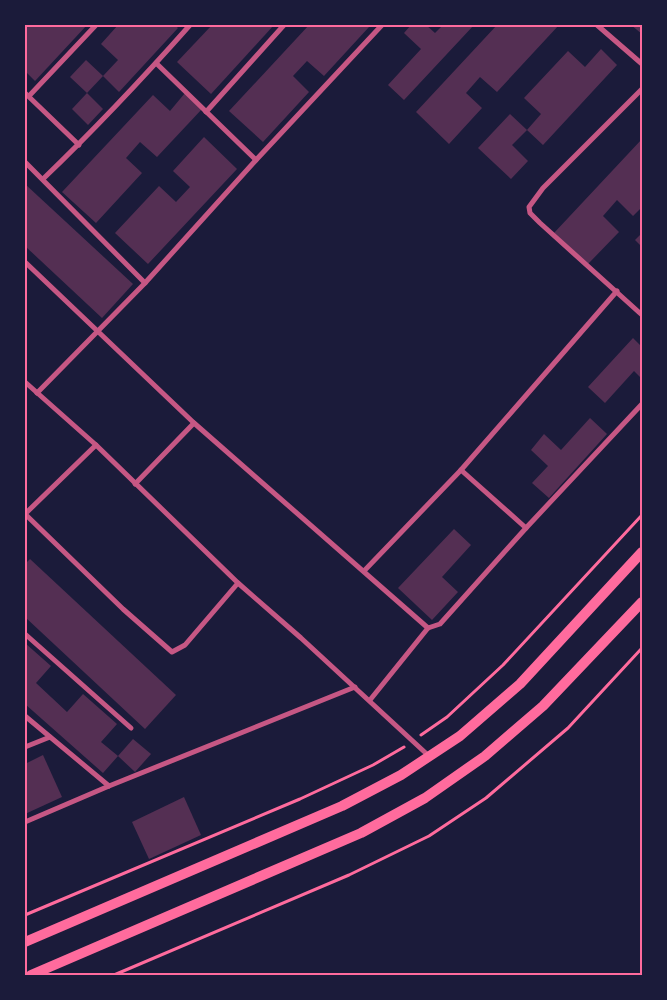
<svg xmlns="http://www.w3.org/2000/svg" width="667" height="1000" font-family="'Sofia Sans Condensed',sans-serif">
<rect width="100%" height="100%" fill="#1b1b3a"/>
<g fill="#542f53">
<polygon points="25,25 87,25 35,81 25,71"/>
<polygon points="118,25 175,25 178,28 119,92 103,76 118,60 101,44"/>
<polygon points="212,25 274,25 211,94 177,62"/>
<polygon points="309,25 366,25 369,27 324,76 307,61 293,76 309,92 263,142 229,111"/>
<polygon points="411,25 426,25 435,33 443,25 474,25 404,100 388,85 421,49 404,33"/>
<polygon points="497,25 559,25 497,92 480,77 466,93 482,108 449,144 416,112"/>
<polygon points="631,25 642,25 642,34"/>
<polygon points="601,49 617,65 543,145 527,130 541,114 524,98 568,51 585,67"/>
<polygon points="86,60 103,76 87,93 70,77"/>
<polygon points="87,93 103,109 88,125 72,109"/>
<polygon points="185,93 202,109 157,157 140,142 126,158 142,173 96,223 62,192 153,95 170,111"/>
<polygon points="510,114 527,130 512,145 528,161 511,179 478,148"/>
<polygon points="204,137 237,169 148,264 115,233 159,186 176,202 190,187 173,171"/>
<polygon points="642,139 642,207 633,216 617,200 603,216 619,232 588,264 554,233"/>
<polygon points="25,184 133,284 102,318 25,246"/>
<polygon points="642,233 642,247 635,240"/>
<polygon points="633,338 642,347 642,379 634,371 605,403 588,387"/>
<polygon points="590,418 607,434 549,498 532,483 548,466 531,450 544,434 561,450"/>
<polygon points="454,529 471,545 442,577 458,592 432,620 398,588"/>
<polygon points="30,559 176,695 145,729 25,617 25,564"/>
<polygon points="25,643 51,666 36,683 67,712 83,694 117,724 101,742 118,756 103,773 25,704"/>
<polygon points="133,739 151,754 135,772 118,756"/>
<polygon points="43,755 62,797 25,814 25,764"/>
<polygon points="184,797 201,835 149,859 132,822"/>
</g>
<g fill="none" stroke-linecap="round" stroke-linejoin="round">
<g stroke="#ff6b9d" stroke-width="3">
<polyline points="421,735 447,717 503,665 642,515"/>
<polyline points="25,915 300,799 373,765 404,747"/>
<polyline points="114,975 349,875 429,836 486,798 568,728 642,648"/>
</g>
<g stroke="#c65784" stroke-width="5">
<polyline points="597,25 642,64"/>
<polyline points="156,63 256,160"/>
<polyline points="642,89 543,188 529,207 530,213 540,223 642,315"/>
<polyline points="25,93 79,145"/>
<polyline points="29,96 96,25"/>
<polyline points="206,112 284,25"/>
<polyline points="25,162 145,283"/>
<path d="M43,179c51,-49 100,-101 147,-154"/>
<polyline points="25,262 194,423 428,628"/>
<polyline points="25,382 96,445 238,583 301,638 430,757"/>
<polyline points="37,393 145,283 256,160 382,25"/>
<polyline points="461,470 526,528"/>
<polyline points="135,484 194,423"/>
<polyline points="25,514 123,609 172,652 185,645 238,583"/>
<polyline points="25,514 96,445"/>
<polyline points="364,571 461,470 617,291"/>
<polyline points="25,634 131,728"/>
<polyline points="370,700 428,628 440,624 526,528 642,404"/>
<polyline points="25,716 109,786"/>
<polyline points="25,747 50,737"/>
<polyline points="25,822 109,786 355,687"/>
</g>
<g stroke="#ff6b9d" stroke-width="10">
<polyline points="25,942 342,806 401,775 460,736 520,684 642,552"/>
<polyline points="31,975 361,833 425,798 485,756 543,706 642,602"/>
</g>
</g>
<rect width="667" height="1000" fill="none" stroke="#1b1b3a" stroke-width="52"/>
<rect x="26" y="26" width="615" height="948" fill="none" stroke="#ff6b9d" stroke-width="2"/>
</svg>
